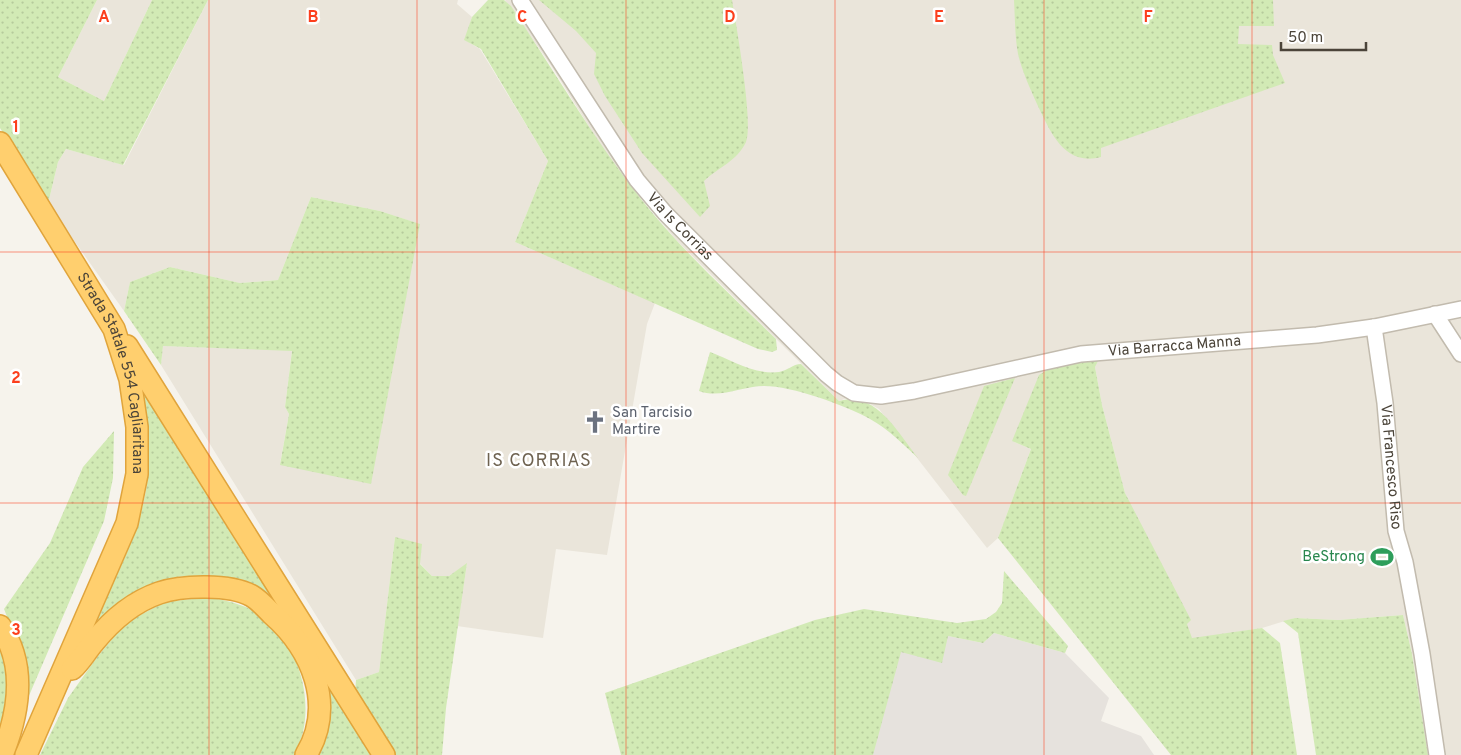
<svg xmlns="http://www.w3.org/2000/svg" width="1461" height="755" font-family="Overpass,sans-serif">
<defs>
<pattern id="grass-dots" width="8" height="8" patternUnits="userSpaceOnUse" patternTransform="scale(1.25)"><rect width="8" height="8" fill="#d2eab5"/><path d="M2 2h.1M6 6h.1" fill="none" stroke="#b6ca9c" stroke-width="1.8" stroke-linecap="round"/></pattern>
</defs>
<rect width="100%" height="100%" fill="#f6f3ec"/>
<g fill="#eae5da">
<polygon points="97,0 152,0 104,101 58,77"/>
<polygon points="208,0 458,0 457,4 472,17 465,40 480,49 548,161 515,242 655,303 647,324 607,555 556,549 543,638 457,626 467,564 449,576 432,576 395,537 379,672 356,680 161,365 163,346 292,350 285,407 289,414 280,464 419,224 380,211 311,197 278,280 240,283 170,267 130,282 124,311 48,204 58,162 66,149 124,165"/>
<polygon points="505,0 1461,0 1461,755 1428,755 1412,654 1403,615 1338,620 1295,618 1262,628 1192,639 1125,493 1102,405 1095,367 1097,361 1012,441 1031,449 998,538 987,548 879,409 868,403 847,398 839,401 676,240 606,154 552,67"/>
</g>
<polygon fill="#e6e2dd" points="894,625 983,643 994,633 1065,653 1109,698 1101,721 1141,736 1154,755 794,755"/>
<g fill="url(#grass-dots)">
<polygon points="0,0 97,0 58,77 104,101 152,0 208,0 123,165 66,149 58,162 48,204 0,128"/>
<path d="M488,0h16l7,6c43,65 82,132 130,193 40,51 89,95 135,140l1,11 -5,2 -14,-3 -243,-107 33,-81 -67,-112 -17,-9 8,-23z"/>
<path d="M539,0h193c4,23 22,126 14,142 -9,19 -27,25 -42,39l6,25 -10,11 -58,-64 -37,-57 -11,-22 2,-21 -20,-22z"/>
<path d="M1014,0h259l1,26h-35l-1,18 34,1 1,10 12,28 -184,65v9c-37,10 -51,-26 -64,-53 -7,-16 -15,-33 -19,-50 -3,-17 -3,-36 -4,-54z"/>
<polygon points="311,197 380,211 420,224 371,484 280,465 289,414 285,407 292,351 163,346 161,365 124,311 130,282 170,267 240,283 278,280"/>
<path d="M710,352c21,8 45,23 69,20 8,-1 14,-8 22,-8l38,37c37,-11 59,32 79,57 -15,-14 -30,-29 -48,-39 -25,-14 -78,-33 -106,-33 -22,0 -44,13 -65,5z"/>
<polygon points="1090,359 1098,361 1095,367 1102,405 1125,493 1191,620 1187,624 1192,638 1262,628 1280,643 1297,755 1171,755 998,538 1031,449 1012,441 1039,375 1047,370"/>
<polygon points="1015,378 966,496 963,495 948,475 984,386"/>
<path d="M142,387l144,229c-22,-11 -52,-30 -75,-37 -46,-14 -94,23 -124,54 26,-50 55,-101 61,-157 3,-22 -3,-65 -6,-89z"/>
<polygon points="114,431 113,478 104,521 25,705 17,642 4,609 50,543 83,467"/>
<polygon points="395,537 422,544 420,564 432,576 449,576 467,563 446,708 442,755 393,755 355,693 356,680 379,672"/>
<polygon points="1004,571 1068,646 1065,653 994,633 983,643 948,636 942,663 901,652 873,755 621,755 605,693 815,620 864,609 957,623 986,619 996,612 1002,603"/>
<path d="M208,597c19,4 37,7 54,19 39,28 57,96 32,139h-254l28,-57 27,-38 30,-37 40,-21z"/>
<polygon points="1403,615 1412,654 1428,755 1316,755 1298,633 1283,621 1295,618 1338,620"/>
<path d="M0,643c10,34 10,49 0,83z"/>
<polygon points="320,668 375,755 315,755"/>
</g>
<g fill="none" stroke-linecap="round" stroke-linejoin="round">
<defs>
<g id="minor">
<path id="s1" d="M520,0l117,180 28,33 161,161 11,9 17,10 27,3 33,-5 167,-37 236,-19 57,-8 87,-18"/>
<polyline points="1435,314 1461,354"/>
<path id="s2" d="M1374,327l11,76 11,128 9,31 17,92 15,101"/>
</g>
<g id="highway">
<path id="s3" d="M0,143l114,186 16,50 7,48v47l-10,49 -101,232"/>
<polyline points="127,346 384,755"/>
<path d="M0,626c27,39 19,87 2,129"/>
<path d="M72,669c9,-8 14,-18 22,-27 17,-21 39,-40 65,-49 23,-8 72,-9 93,3 7,4 14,12 20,18 40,35 64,91 34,141"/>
</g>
</defs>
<use href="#minor" stroke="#c2bbae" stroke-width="18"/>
<use href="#highway" stroke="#e0a43c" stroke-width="24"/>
<use href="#minor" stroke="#fff" stroke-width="15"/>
<use href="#highway" stroke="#ffcf6e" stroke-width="21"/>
</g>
<path fill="none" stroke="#fc3f1d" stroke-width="1" stroke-opacity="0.55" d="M209,0v755M417,0v755M626,0v755M835,0v755M1044,0v755M1252,0v755M0,252h1461M0,503h1461"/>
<defs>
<symbol id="church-bare" viewBox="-9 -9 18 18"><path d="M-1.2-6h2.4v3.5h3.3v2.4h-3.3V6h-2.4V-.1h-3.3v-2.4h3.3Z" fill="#6b7280" stroke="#fff" stroke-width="2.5" paint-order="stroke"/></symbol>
<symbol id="stadium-bare" viewBox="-9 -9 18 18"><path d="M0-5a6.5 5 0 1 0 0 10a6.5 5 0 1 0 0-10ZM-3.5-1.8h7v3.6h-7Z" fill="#2e9e5b" stroke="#fff" stroke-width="2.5" paint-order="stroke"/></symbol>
</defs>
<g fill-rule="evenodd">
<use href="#church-bare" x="579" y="406" width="32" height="32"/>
<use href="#stadium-bare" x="1366" y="541" width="32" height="32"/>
</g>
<g text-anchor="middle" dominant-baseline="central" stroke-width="5" stroke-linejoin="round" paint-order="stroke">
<g font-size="15" fill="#4b4439" stroke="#fff">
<text stroke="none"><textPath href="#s1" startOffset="278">Via Is Corrias</textPath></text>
<text stroke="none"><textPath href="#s1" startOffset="845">Via Barracca Manna</textPath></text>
<text stroke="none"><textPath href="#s3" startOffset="260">Strada Statale 554 Cagliaritana</textPath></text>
<text stroke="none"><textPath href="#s2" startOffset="141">Via Francesco Riso</textPath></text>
</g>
<g font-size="15" fill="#5b616d" stroke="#fff" text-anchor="start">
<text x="612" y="413">San Tarcisio<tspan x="612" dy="17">Martire</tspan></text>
</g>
<g font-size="15" fill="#27864d" stroke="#fff" text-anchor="end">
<text x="1365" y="557">BeStrong</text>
</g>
<g font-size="18" letter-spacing="1" fill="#6e6250" stroke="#fff">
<text x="539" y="461">IS CORRIAS</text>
</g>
</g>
<g font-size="16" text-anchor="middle" font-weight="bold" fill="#fc3f1d" stroke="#fff" stroke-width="5" stroke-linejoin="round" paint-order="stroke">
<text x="104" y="22">A</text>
<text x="313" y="22">B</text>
<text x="522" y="22">C</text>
<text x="730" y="22">D</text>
<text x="939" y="22">E</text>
<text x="1148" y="22">F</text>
<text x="16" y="132">1</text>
<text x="16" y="383">2</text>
<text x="16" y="635">3</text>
</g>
<path d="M1281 42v8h85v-8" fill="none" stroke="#4b4439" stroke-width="2.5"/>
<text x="1288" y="42" font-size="15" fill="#4b4439" stroke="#ffffff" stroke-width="4" paint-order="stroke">50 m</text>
</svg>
